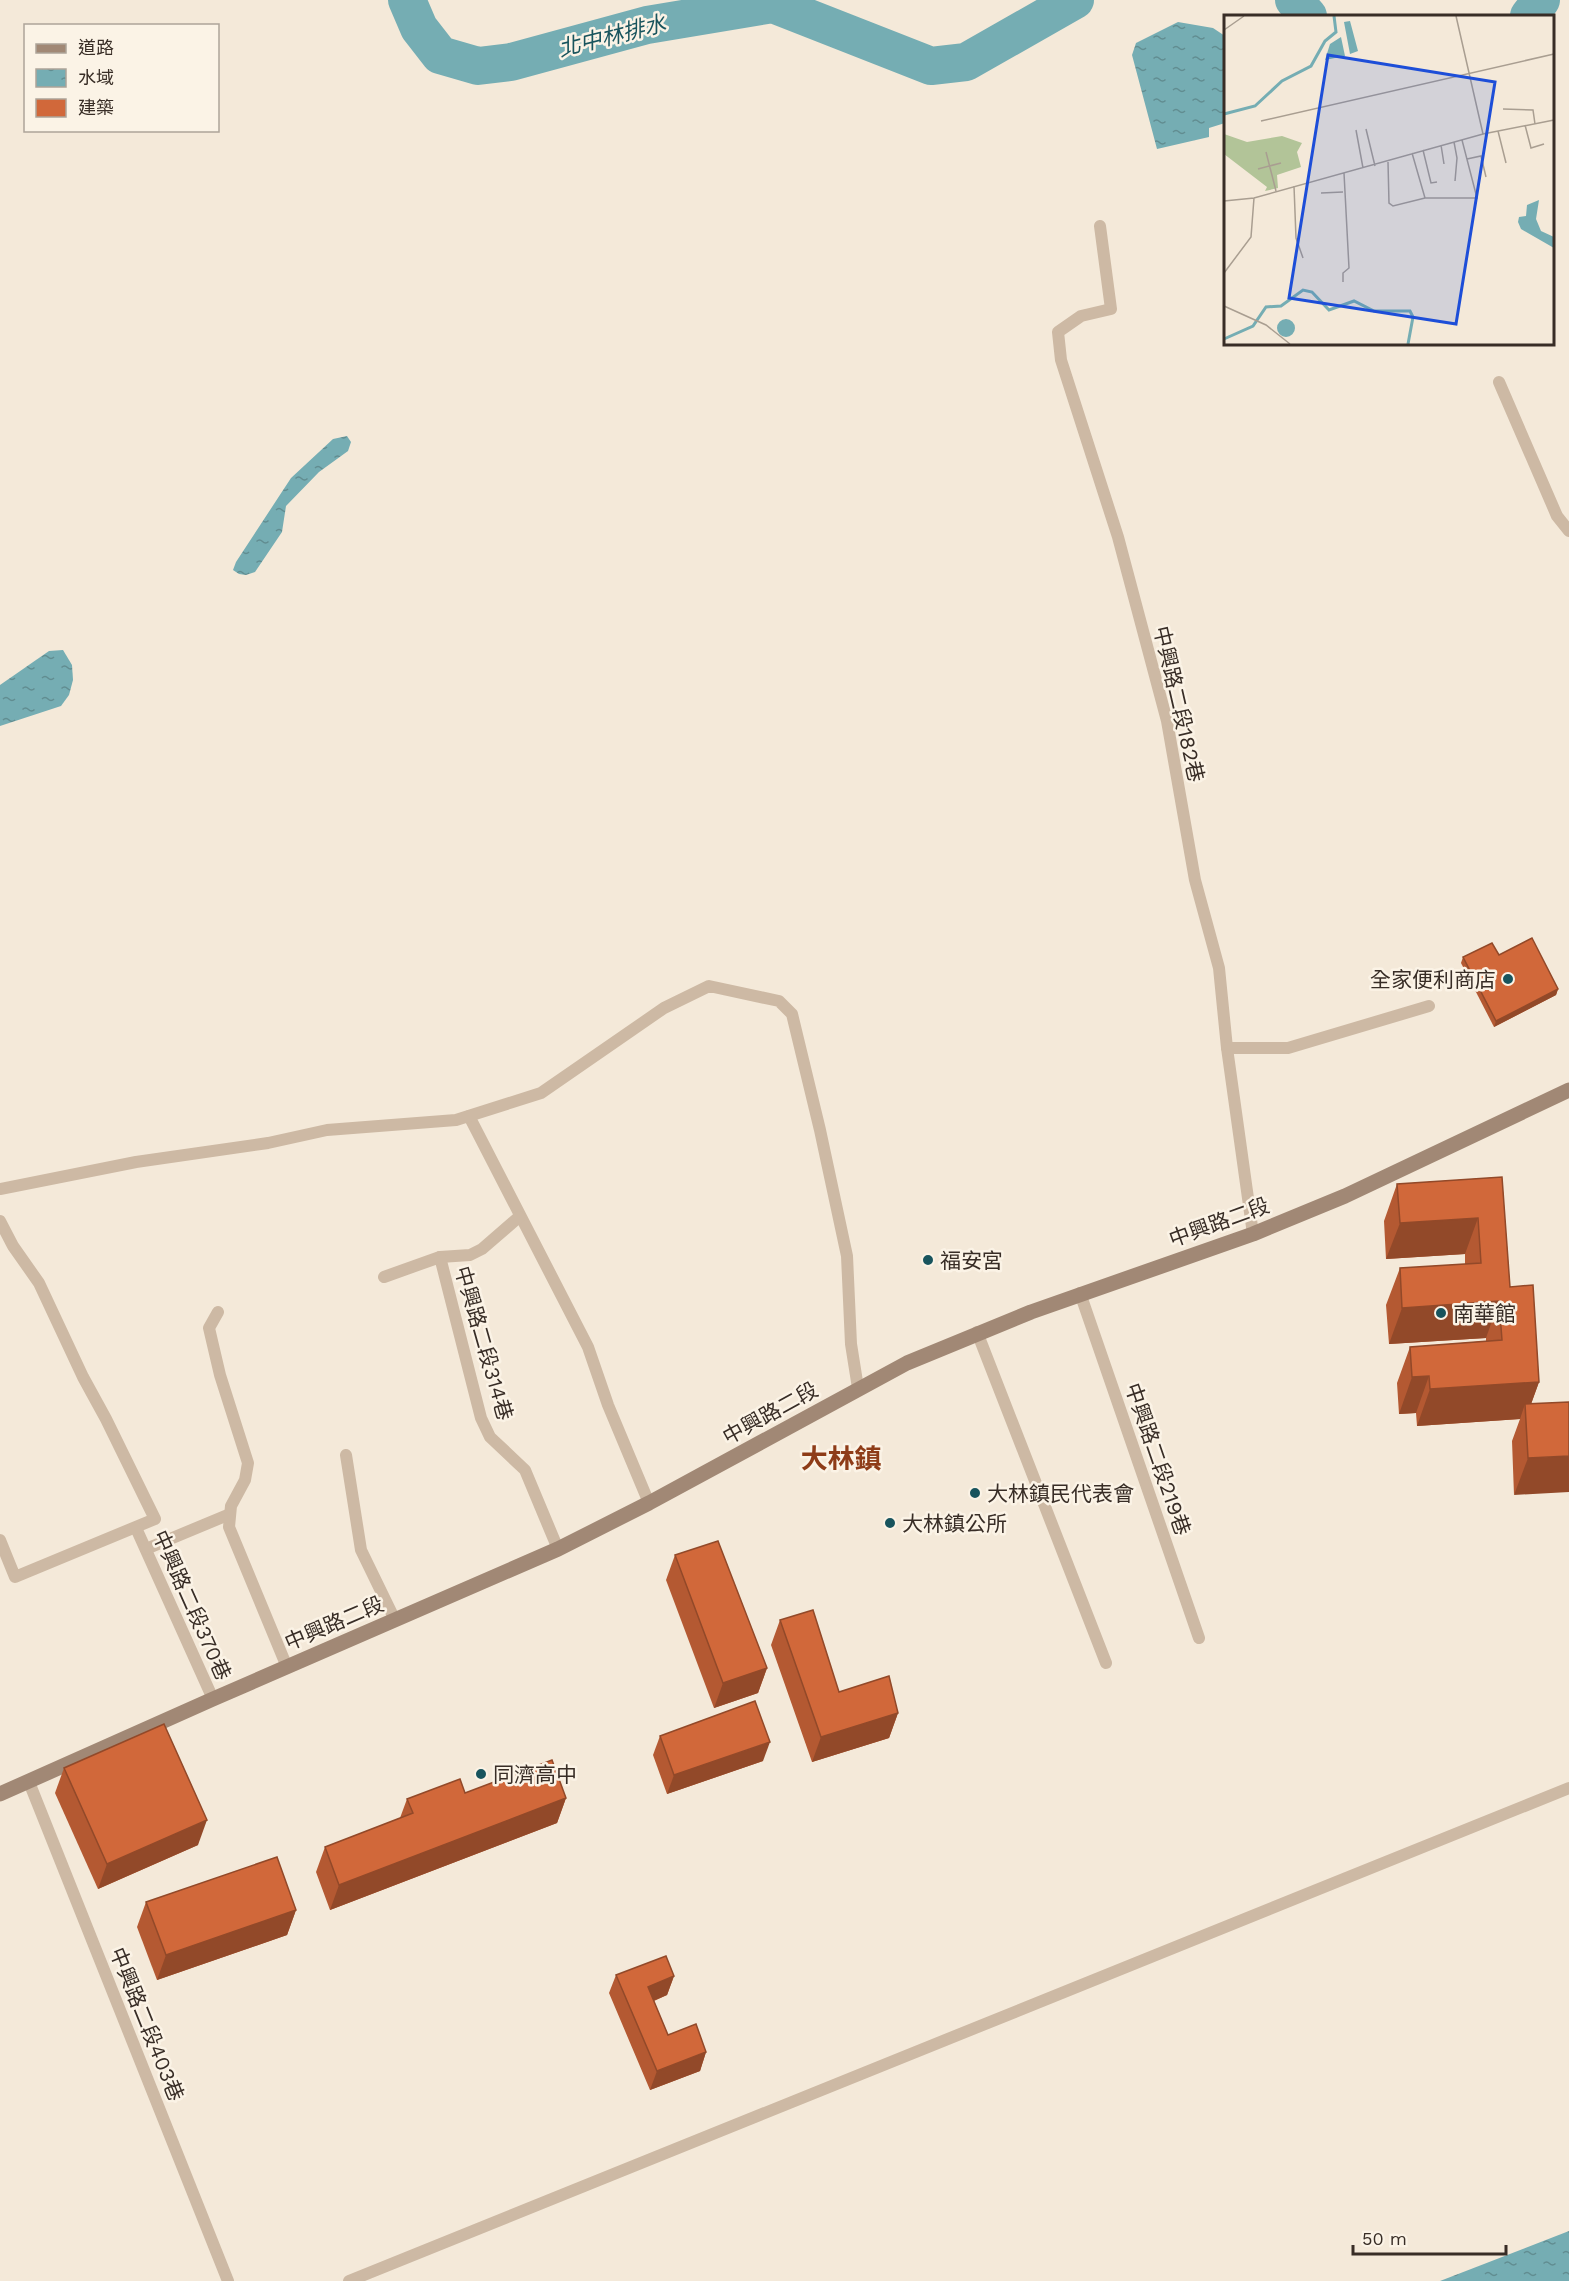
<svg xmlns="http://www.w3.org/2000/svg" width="1569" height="2281" font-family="'Work Sans','Noto Sans TC',sans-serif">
<defs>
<pattern id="water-ripples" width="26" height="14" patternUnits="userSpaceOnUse" patternTransform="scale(1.5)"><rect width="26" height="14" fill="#75adb3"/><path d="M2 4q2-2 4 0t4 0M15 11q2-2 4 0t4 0" fill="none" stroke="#618d91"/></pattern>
</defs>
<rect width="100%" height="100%" fill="#f4e9d9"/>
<g fill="url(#water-ripples)">
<polygon points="1178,22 1213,28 1225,36 1225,123 1209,128 1209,137 1157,149 1132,55 1136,43"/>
<polygon points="347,436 351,442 348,451 319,472 286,506 282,532 255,572 246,575 239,574 233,570 236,562 291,478 333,439"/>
<polygon points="63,650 72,665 73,680 69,695 61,706 0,726 0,685 49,651"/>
<polygon points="1569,2231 1569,2281 1440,2281"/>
</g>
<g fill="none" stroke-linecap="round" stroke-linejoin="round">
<g stroke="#75adb3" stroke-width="38">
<polyline points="407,0 419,28 440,55 478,66 511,62 647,25 773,4 931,66 966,62 1075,0"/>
<polyline points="1294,0 1308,16"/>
<polyline points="1529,16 1541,0"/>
</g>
<g stroke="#cdb9a4" stroke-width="12">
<polyline points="1100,226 1111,309 1081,316 1058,332 1061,360 1118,537 1167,721 1195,880 1219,968 1227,1048 1253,1234"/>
<polyline points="1499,382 1557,516 1569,531"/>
<polyline points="1227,1048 1288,1048 1429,1006"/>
<polyline points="469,1116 588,1347 608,1405 649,1503"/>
<polyline points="0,1189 136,1162 268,1143 327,1130 456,1120 541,1093 664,1008 709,986 779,1001 792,1014 820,1130 847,1256 851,1344 858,1388"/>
<polyline points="0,1221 13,1246 39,1283 83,1377 106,1419 155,1519 15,1577 0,1540"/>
<polyline points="440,1257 470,1255 482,1249 519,1217"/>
<polyline points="384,1277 440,1257 481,1418 490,1437 525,1470 558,1549"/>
<polyline points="1080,1293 1199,1638"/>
<polyline points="218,1312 209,1328 220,1375 248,1463 245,1480 231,1506 229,1527 287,1667"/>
<polyline points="977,1332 1106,1663"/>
<polyline points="346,1455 361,1550 395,1620"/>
<polyline points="136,1528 213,1699"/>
<polyline points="146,1549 230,1514"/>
<polyline points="29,1782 228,2281"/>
<polyline points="349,2281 1569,1788"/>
</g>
<polyline stroke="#a18875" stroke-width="15" points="0,1794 213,1699 558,1549 649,1503 907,1363 1031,1312 1253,1234 1345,1196 1569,1090"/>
</g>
<g fill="#b45932">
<polygon points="1499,955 1558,989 1556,995 1494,1027 1461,963 1463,957"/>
<polygon points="1502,1177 1510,1287 1539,1382 1531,1404 1569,1402 1514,1495 1512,1441 1520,1419 1417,1426 1416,1413 1399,1414 1397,1383 1410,1347 1486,1341 1486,1338 1389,1344 1386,1305 1400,1268 1465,1264 1465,1254 1386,1259 1384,1221 1397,1184"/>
<polygon points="675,1555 767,1668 758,1693 714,1708 666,1580"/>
<polygon points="780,1620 839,1692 898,1713 889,1738 812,1762 771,1645"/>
<polygon points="660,1736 763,1761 667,1794 653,1755"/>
<polygon points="64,1768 198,1845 98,1889 55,1793"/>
<polygon points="465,1793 566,1798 557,1823 330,1910 316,1872 325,1847 400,1818 407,1799"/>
<polygon points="146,1902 296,1910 287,1935 157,1980 137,1927"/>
<polygon points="616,1975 674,1976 667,1995 654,2001 668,2035 706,2052 700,2071 650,2090 609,1993"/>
</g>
<g fill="#924929">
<polygon points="1558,989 1556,995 1494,1027 1496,1021"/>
<polygon points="1478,1218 1465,1254 1386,1259 1400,1223"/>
<polygon points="1499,1301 1486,1338 1389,1344 1402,1308"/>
<polygon points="1429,1376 1416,1413 1399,1414 1412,1377"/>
<polygon points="1539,1382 1526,1418 1525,1404 1520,1419 1417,1426 1430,1389"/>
<polygon points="1569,1456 1569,1492 1514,1495 1528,1458"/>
<polygon points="767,1668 758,1693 714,1708 723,1683"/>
<polygon points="898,1713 889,1738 812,1762 821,1737"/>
<polygon points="770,1742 763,1761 667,1794 674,1775"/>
<polygon points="566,1798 557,1823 330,1910 339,1885"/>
<polygon points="207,1820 198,1845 98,1889 107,1864"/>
<polygon points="296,1910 287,1935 157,1980 166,1955"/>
<polygon points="674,1976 667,1995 641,2006 648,1987"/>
<polygon points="706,2052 700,2071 650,2090 657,2071"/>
</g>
<g fill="#d1683a" stroke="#924929" stroke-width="1.5">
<polygon points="1532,938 1558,989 1496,1021 1463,957 1492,943 1499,955"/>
<polygon points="1502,1177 1510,1287 1533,1285 1539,1382 1430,1389 1429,1376 1412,1377 1410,1347 1502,1340 1499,1301 1402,1308 1400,1268 1481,1263 1478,1218 1400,1223 1397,1184"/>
<polygon points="1569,1402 1569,1456 1528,1458 1525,1404"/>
<polygon points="718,1541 767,1668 723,1683 675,1555"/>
<polygon points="813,1610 839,1692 889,1676 898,1713 821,1737 780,1620"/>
<polygon points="755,1701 770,1742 674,1775 660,1736"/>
<polygon points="164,1724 207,1820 107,1864 64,1768"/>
<polygon points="552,1760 566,1798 339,1885 325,1847 413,1813 407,1799 460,1779 465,1793"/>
<polygon points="277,1857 296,1910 166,1955 146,1902"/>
<polygon points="666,1956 674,1976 648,1987 668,2035 696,2024 706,2052 657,2071 616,1975"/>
</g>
<g fill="#18545d" stroke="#fbf3e6" stroke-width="2">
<circle cx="1508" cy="979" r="6"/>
<circle cx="928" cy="1260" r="6"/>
<circle cx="1441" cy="1313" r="6"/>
<circle cx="975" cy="1493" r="6"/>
<circle cx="890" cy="1523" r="6"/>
<circle cx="481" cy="1774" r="6"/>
</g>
<g text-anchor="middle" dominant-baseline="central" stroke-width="5" stroke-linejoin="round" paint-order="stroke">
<g font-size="21" fill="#382d26" stroke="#fbf3e6">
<text transform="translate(1179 704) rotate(77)">中興路二段182巷</text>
<text transform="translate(1219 1222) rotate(-20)">中興路二段</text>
<text transform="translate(484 1343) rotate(74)">中興路二段314巷</text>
<text transform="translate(770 1413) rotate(-29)">中興路二段</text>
<text transform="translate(1158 1459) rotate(71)">中興路二段219巷</text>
<text transform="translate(192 1605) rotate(66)">中興路二段370巷</text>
<text transform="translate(334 1623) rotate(-23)">中興路二段</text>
<text transform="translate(147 2024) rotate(68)">中興路二段403巷</text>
</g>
<g font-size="21" fill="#382d26" stroke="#fbf3e6" text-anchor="start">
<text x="1496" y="979" text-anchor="end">全家便利商店</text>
<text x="940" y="1260">福安宮</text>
<text x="1453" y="1313">南華館</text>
<text x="987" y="1493">大林鎮民代表會</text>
<text x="902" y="1523">大林鎮公所</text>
<text x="493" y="1774">同濟高中</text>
</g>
<g font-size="22" font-style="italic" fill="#18545d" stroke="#fbf3e6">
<text transform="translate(612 36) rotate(-14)">北中林排水</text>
</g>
<g font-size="27" font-weight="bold" fill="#8e3c18" stroke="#fbf3e6">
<text x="841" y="1459">大林鎮</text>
</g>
</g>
<g transform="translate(1224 15)">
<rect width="330" height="330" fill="#f4e9d9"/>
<path d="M0,119l23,8 35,-6 20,7 -5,9 4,15 -24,8 1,13 -13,3 2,-4 -43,-33z" fill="#b2c498"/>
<path d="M126,6l8,30 -8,3 -6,-32zM117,22l4,19 -20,4 5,-16zM315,185l-3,19 5,12 13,6v11l-33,-19 -3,-7 1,-5 7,-1 1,-11zM53 313a9 9 0 1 1 18 0a9 9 0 1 1-18 0Z" fill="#75adb3"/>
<path fill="none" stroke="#75adb3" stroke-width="3" d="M0,99l31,-8 27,-25 29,-15 14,-25 11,-9 -2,-16M0,324l29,-13 13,-19 15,-1 22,-16 9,2 17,18 25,-9 20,10h36l3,6 -5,27"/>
<path fill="none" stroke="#a99e91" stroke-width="1.5" d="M232,1l27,118M0,15l20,-14M279,94l30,1 2,14M37,106l293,-67M301,110l6,23 13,-4M142,114l9,37M132,115l7,38M274,116l8,32M230,127l3,16 -2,23M217,130l3,19M199,135l8,33 6,-1M42,137l10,39M188,138l13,45M243,144l14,-3 5,21M164,147l1,41 4,3 32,-8h52l-15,-58M34,154l23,-6M70,171l2,52 7,20M97,178l22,-1M0,186l30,-3 229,-64 71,-14M0,258l27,-36 3,-39M119,267v-9l6,-5 -5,-95M0,291l42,19 24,19"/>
<path fill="#1d4ed8" fill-opacity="0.15" stroke="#1d4ed8" stroke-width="3" d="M104,40l167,27 -39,242 -167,-26z"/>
<rect width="330" height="330" fill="none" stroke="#382d26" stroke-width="3"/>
</g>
<rect x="24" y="24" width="195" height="108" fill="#fbf3e6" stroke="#ada499" stroke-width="1.5"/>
<rect x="36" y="44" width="30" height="9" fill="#a18875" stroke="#ada499" stroke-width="1.5"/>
<text x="78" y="54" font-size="18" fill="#382d26">道路</text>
<rect x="36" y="69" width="30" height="18" fill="url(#water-ripples)" stroke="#ada499" stroke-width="1.5"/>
<text x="78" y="84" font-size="18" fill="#382d26">水域</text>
<rect x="36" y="99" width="30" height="18" fill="#d1683a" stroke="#ada499" stroke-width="1.5"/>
<text x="78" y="114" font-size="18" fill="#382d26">建築</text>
<path d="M1353 2245v9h153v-9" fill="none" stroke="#382d26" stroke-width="3"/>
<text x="1362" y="2245" font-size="18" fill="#382d26" stroke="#fbf3e6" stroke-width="4.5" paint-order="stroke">50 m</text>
</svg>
